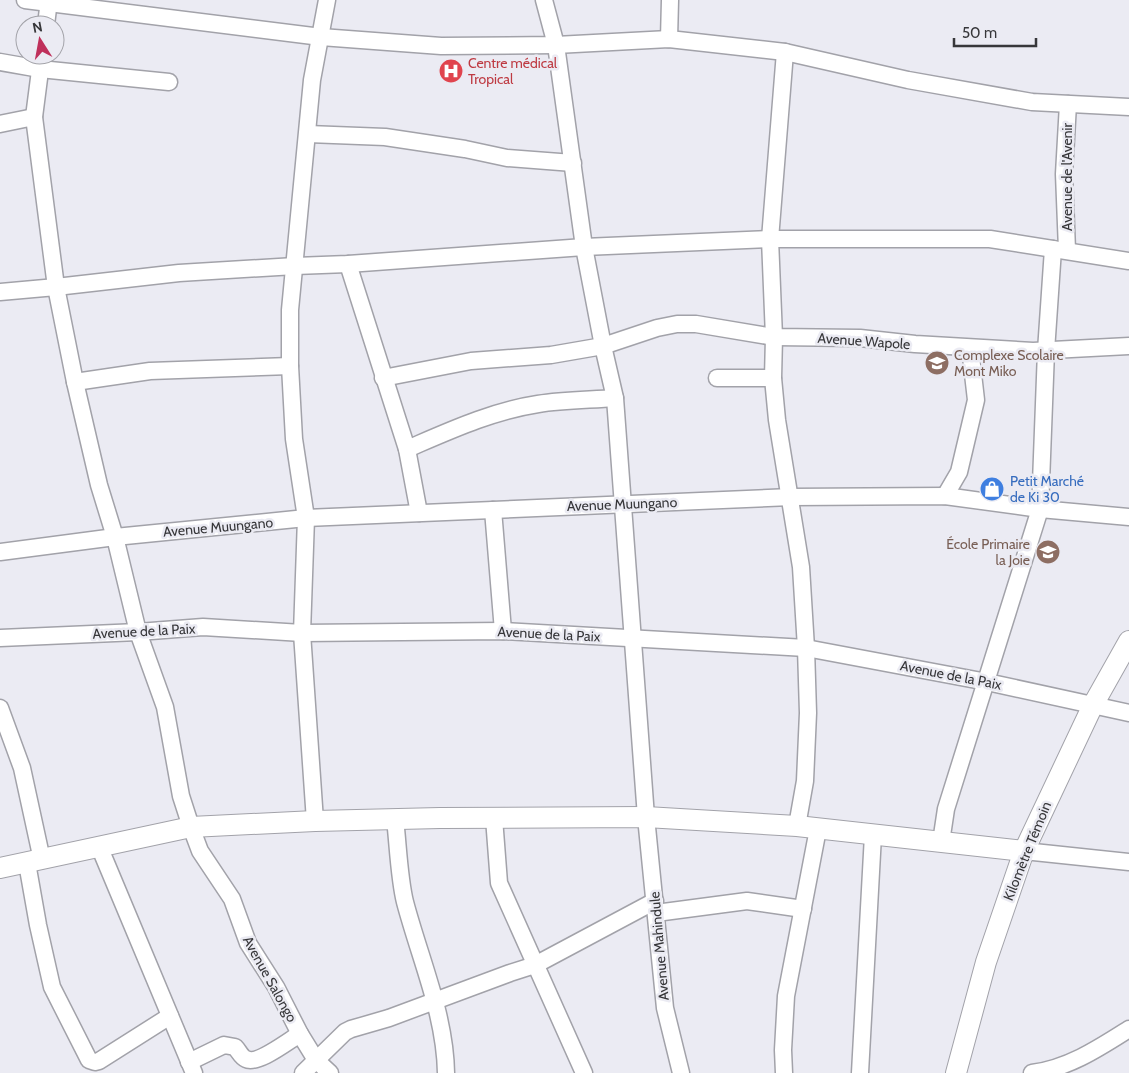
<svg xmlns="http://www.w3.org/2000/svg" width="1129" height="1073" font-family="Cabin,sans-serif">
<rect width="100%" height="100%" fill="#ebebf3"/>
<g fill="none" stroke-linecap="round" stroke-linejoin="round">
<defs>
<g id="minor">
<polyline points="25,0 321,37 441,46 556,45 669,39 785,52 908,80 1032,102 1129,107"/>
<polyline points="544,0 556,45 584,247 603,346 615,398 646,817 665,1008 681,1073"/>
<polyline points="46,25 49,0"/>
<polyline points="669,39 670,0"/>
<polyline points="785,52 770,239 774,337 773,378 777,420 801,567 806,648 808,713 805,781 797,826"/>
<polyline points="42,55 34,117 56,287 75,382 99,485 115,537 138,632 165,707 181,796 191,827 200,851 232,899 248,943 276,987 300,1034 316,1060 330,1073"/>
<polyline points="0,62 40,69 169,82"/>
<polyline points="0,124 34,117"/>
<polyline points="308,134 385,137 465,149 507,158 573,163"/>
<polyline points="1067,250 1064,174 1068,104"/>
<polyline points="348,264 407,449 419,513"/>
<polyline points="0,292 56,287 179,273 295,266 348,264 584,247 770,239 990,239 1129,261"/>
<polyline points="383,378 471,361 551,355 603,346 657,328 677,324 696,324 774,337 860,338 915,344 1033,351 1129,346"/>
<polyline points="717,378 773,378"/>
<polyline points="75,382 150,371 290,366"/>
<path d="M407,449c42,-18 85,-38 131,-45 25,-4 51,-4 77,-6"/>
<polyline points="945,496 959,472 976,400 970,348"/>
<polyline points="493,510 503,631"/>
<polyline points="0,552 115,537 306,518 791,497 945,496 1040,509 1129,517"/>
<polyline points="0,638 138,632 203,627 302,633 503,631 806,648 987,682 1129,713"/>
<polyline points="0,708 22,768 42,860"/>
<polyline points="494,818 499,883 584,1073"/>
<path d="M395,819c3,25 4,59 10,83 15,57 40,112 41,171"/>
<polyline points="315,821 302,633 306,518 294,439 290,366 290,310 312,80 327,0"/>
<polyline points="941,842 946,809 1040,509 1046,351 1053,249"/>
<polyline points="99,846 194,1073"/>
<polyline points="1024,851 1129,862"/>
<polyline points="27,863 38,925 52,987 89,1060 95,1062 99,1061 170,1016"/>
<polyline points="656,913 747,901 803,909"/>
<path d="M189,1062l35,-17 11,2c4,4 6,10 11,12 12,6 42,-18 54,-25"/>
<polyline points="303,1073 345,1032 351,1029 389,1018 510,973 535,965 655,901"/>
<polyline points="784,1073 783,1050 786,996 818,829"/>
<polyline points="860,1073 873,835"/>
<path d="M1032,1073c37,-5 67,-25 97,-44"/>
</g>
<g id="major">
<polyline points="0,868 191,827 315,821 440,818 646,817 797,826 1024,851"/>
<polyline points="956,1073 986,962 1024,851 1093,705 1129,641"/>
</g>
</defs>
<use href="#minor" stroke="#a2a2a9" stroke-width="19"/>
<use href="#major" stroke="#a2a2a9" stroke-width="22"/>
<use href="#minor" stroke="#fff" stroke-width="16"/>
<use href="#major" stroke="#fff" stroke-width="20"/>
</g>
<defs>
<symbol id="hospital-disc" viewBox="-11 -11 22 22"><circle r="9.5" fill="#e0444e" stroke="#ebebf3"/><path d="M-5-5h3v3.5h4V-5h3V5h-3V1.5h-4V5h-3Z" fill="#fff"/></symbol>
<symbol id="school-disc" viewBox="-11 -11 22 22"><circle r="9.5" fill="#8d6e63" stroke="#ebebf3"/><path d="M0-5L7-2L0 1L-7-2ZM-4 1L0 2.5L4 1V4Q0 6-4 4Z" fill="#fff"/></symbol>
<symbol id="shop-disc" viewBox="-11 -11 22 22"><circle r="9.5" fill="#3f7fe0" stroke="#ebebf3"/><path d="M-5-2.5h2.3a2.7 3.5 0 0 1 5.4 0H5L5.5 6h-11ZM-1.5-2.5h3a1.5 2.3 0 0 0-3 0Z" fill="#fff"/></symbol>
</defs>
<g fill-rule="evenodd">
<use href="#hospital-disc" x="437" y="57" width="28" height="28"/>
<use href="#school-disc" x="923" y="349" width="28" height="28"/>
<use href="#shop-disc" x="978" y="475" width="28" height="28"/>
<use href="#school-disc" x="1034" y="538" width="28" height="28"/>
</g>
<g text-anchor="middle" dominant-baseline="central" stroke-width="5" stroke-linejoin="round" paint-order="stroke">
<g font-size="14" fill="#be3a42" stroke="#ebebf3" text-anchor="start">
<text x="468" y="63">Centre médical<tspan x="468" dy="16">Tropical</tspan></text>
</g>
<g font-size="14" fill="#37373a" stroke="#ebebf3">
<text transform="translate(1067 177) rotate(-90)">Avenue de l'Avenir</text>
<text transform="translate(864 341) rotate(4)">Avenue Wapole</text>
<text transform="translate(622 504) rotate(-2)">Avenue Muungano</text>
<text transform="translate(218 527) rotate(-5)">Avenue Muungano</text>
<text transform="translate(144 631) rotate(-3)">Avenue de la Paix</text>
<text transform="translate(549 634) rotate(3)">Avenue de la Paix</text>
<text transform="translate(951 675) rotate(11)">Avenue de la Paix</text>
<text transform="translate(1027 851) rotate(-68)">Kilomètre Témoin</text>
<text transform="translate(659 946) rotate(-95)">Avenue Mahindule</text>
<text transform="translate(270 979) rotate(61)">Avenue Salongo</text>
</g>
<g font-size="14" fill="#785e54" stroke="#ebebf3" text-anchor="start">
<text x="954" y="355">Complexe Scolaire<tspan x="954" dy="16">Mont Miko</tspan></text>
<text x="1030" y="544" text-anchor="end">École Primaire<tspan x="1030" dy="16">la Joie</tspan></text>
</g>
<g font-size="14" fill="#366cbe" stroke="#ebebf3" text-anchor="start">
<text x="1010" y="481">Petit Marché<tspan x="1010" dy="16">de Ki 30</tspan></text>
</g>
</g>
<g transform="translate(40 40) rotate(349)"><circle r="24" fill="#ebebf3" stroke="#a3a3a9"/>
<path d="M0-4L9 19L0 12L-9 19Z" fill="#bf305b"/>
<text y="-8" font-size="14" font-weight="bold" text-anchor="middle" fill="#37373a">N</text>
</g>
<path d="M954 38v8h82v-8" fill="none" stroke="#37373a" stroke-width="2.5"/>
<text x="962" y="38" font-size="15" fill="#37373a" stroke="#ebebf3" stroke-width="4" paint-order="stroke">50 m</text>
</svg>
